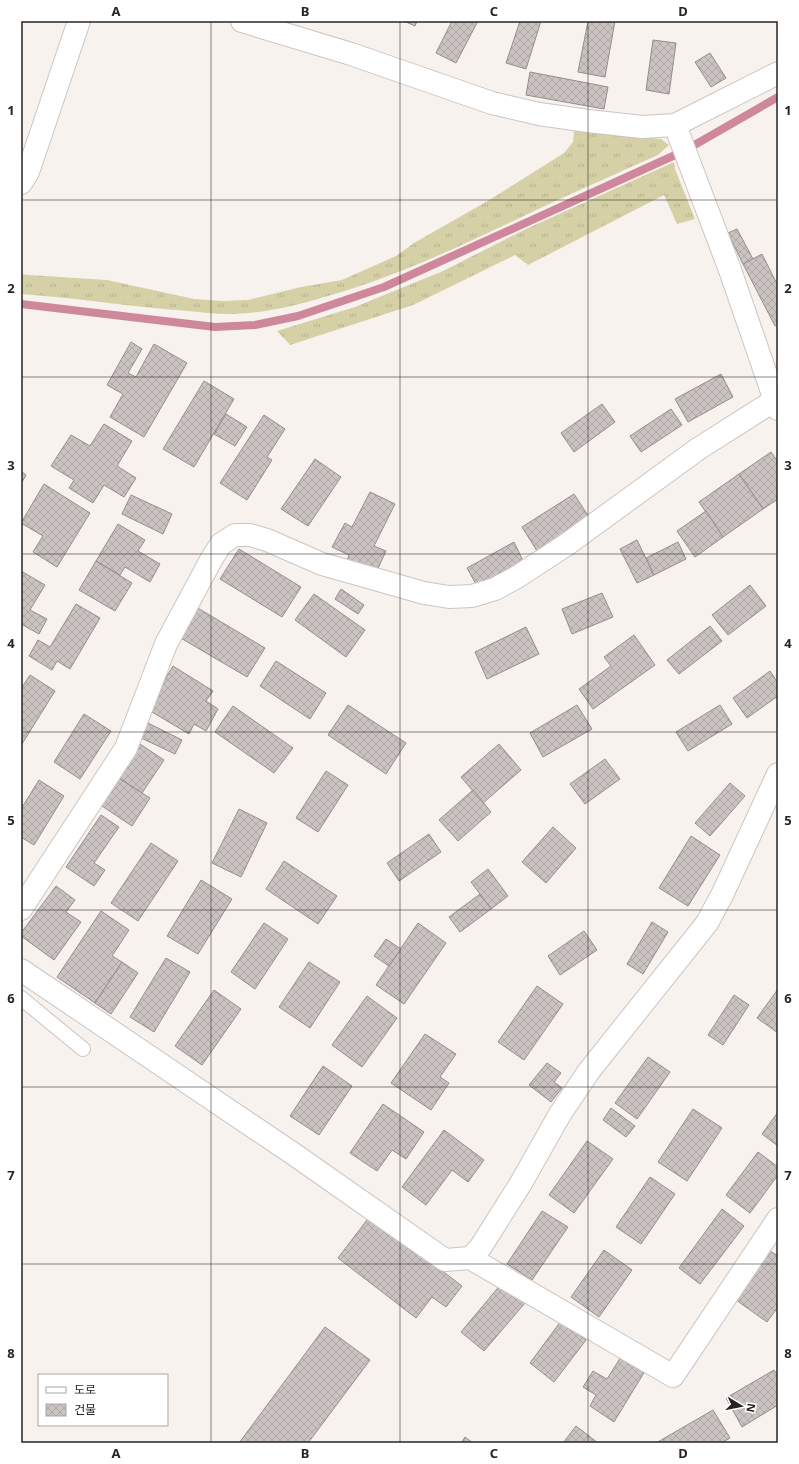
<svg xmlns="http://www.w3.org/2000/svg" width="799" height="1464" font-family="'Noto Sans','Noto Sans KR',sans-serif">
<defs>
<pattern id="grass-tufts" width="24" height="20" patternUnits="userSpaceOnUse"><rect width="24" height="20" fill="#d5d0a6"/><path d="M3 7l-1-3M5 7V3M7 7l1-3M15 17l-1-3M17 17v-4M19 17l1-3" fill="none" stroke="#b7b28f"/></pattern>
<pattern id="building-cross-hatch" width="8" height="8" patternUnits="userSpaceOnUse"><rect width="8" height="8" fill="#cbc3c2"/><path d="M0 0l8 8M0 8l8-8" fill="none" stroke="#aea7a6"/></pattern>
</defs>
<rect width="100%" height="100%" fill="#f8f2ee"/>
<g fill="url(#grass-tufts)">
<path d="M574,131l87,8 8,6 -11,10c-42,19 -84,37 -126,57 -69,33 -138,66 -211,86 -30,9 -62,16 -93,16 -13,0 -27,-2 -40,-3 -56,-4 -111,-13 -167,-17v-20l8,1 78,5 87,19 29,2 25,-1 53,-13 41,-7 54,-24 18,-13 77,-44 73,-46 9,-11z"/>
<polygon points="674,162 675,169 695,219 677,224 664,195 528,265 515,255 413,305 290,345 277,331 355,307 443,271 526,229"/>
</g>
<g fill="none" stroke-linecap="round" stroke-linejoin="round">
<polyline stroke="#ce879b" stroke-width="8" points="21,304 215,327 255,325 298,316 384,287 684,151 778,97"/>
</g>
<g fill="url(#building-cross-hatch)" stroke="#958d8c">
<polygon points="404,21 417,21 415,26"/>
<polygon points="452,21 478,21 456,63 436,53"/>
<polygon points="520,21 541,21 526,69 506,63"/>
<polygon points="588,21 615,21 605,77 578,72"/>
<polygon points="653,40 676,43 669,94 646,90"/>
<polygon points="710,53 726,78 711,87 695,62"/>
<polygon points="530,72 608,87 604,109 526,95"/>
<polygon points="737,229 753,259 743,264 728,233"/>
<polygon points="762,254 778,286 778,324 775,326 743,264"/>
<polygon points="131,342 142,349 128,373 136,377 154,344 187,363 144,437 110,417 123,394 107,385"/>
<polygon points="721,374 733,397 688,422 675,399"/>
<polygon points="204,381 234,399 194,467 163,449"/>
<polygon points="602,404 615,422 574,452 561,433"/>
<polygon points="671,409 682,425 641,452 630,436"/>
<polygon points="226,414 247,427 235,446 214,434"/>
<polygon points="264,415 285,429 267,457 272,460 247,500 220,483"/>
<polygon points="104,424 132,441 117,466 136,478 124,497 104,485 93,503 69,488 74,480 51,466 71,435 90,446"/>
<polygon points="771,452 778,462 778,499 763,509 739,474"/>
<polygon points="315,459 341,477 308,526 281,509"/>
<polygon points="21,471 26,475 21,484"/>
<polygon points="739,474 763,509 723,537 699,502"/>
<polygon points="44,484 90,513 57,567 33,552 43,536 21,523"/>
<polygon points="370,492 395,504 374,546 386,551 374,577 346,563 349,555 332,547 345,523 352,527"/>
<polygon points="574,494 589,517 537,551 522,527"/>
<polygon points="131,495 172,514 163,534 122,514"/>
<polygon points="706,511 723,537 695,557 677,531"/>
<polygon points="118,524 145,540 138,551 160,564 150,582 125,567 120,575 96,561"/>
<polygon points="637,540 654,575 637,583 620,549"/>
<polygon points="514,542 523,561 477,586 467,568"/>
<polygon points="678,542 686,559 654,575 646,558"/>
<polygon points="239,549 301,587 282,617 220,579"/>
<polygon points="96,561 132,583 115,611 79,590"/>
<polygon points="21,571 45,585 30,610 47,619 39,634 21,624"/>
<polygon points="750,585 766,606 728,635 712,615"/>
<polygon points="341,589 364,605 358,614 335,599"/>
<polygon points="602,593 613,617 572,634 562,609"/>
<polygon points="314,594 365,630 346,657 295,620"/>
<polygon points="76,604 100,618 70,669 57,661 52,670 29,656 38,640 50,647"/>
<polygon points="196,607 265,648 247,677 179,637"/>
<polygon points="710,626 722,641 679,674 667,660"/>
<polygon points="526,627 539,654 487,679 475,652"/>
<polygon points="634,635 655,665 593,709 579,689 611,666 604,657"/>
<polygon points="276,661 326,693 310,719 260,686"/>
<polygon points="173,666 213,691 206,701 218,709 206,731 194,724 189,734 147,709"/>
<polygon points="770,671 778,683 778,696 747,718 733,698"/>
<polygon points="30,675 55,691 22,744 21,743 21,689"/>
<polygon points="348,705 406,743 386,774 328,735"/>
<polygon points="577,705 592,729 543,757 530,733"/>
<polygon points="720,705 732,724 688,751 676,732"/>
<polygon points="233,706 293,748 274,773 215,732"/>
<polygon points="84,714 111,731 80,779 54,762"/>
<polygon points="146,722 182,740 175,754 139,737"/>
<polygon points="137,742 164,760 142,793 114,775"/>
<polygon points="499,744 521,770 483,803 461,777"/>
<polygon points="605,759 620,779 585,804 570,784"/>
<polygon points="326,771 348,785 318,832 296,818"/>
<polygon points="114,775 150,798 132,826 96,802"/>
<polygon points="39,780 64,796 34,845 21,837 21,809"/>
<polygon points="730,783 745,796 710,836 695,823"/>
<polygon points="473,790 491,812 458,841 439,820"/>
<polygon points="239,809 267,823 241,877 212,863"/>
<polygon points="101,815 119,827 94,863 105,870 94,886 66,867"/>
<polygon points="553,827 576,848 546,883 522,862"/>
<polygon points="429,834 441,852 399,881 387,863"/>
<polygon points="691,836 720,855 688,906 659,888"/>
<polygon points="151,843 178,861 138,921 111,903"/>
<polygon points="284,861 337,896 318,924 266,889"/>
<polygon points="488,869 508,896 491,909 471,882"/>
<polygon points="201,880 232,899 198,954 167,936"/>
<polygon points="56,886 75,900 66,912 81,922 54,960 21,936 21,933"/>
<polygon points="480,894 491,909 460,932 449,917"/>
<polygon points="101,911 129,930 112,956 122,962 95,1003 57,977"/>
<polygon points="652,922 668,932 643,974 627,964"/>
<polygon points="264,923 288,939 255,989 231,972"/>
<polygon points="418,923 446,943 404,1004 376,985"/>
<polygon points="584,931 597,950 560,975 548,956"/>
<polygon points="386,939 401,949 389,966 374,956"/>
<polygon points="166,958 190,972 154,1032 130,1017"/>
<polygon points="122,962 138,973 111,1014 95,1003"/>
<polygon points="309,962 340,982 310,1028 279,1007"/>
<polygon points="537,986 563,1004 524,1060 498,1042"/>
<polygon points="778,989 778,1033 757,1018"/>
<polygon points="214,990 241,1009 202,1065 175,1046"/>
<polygon points="734,995 749,1005 723,1045 708,1035"/>
<polygon points="367,996 397,1018 362,1067 332,1045"/>
<polygon points="425,1034 456,1054 440,1077 449,1083 431,1110 391,1083"/>
<polygon points="648,1057 670,1072 637,1119 615,1103"/>
<polygon points="547,1063 561,1073 554,1082 562,1088 551,1102 529,1085"/>
<polygon points="323,1066 352,1086 319,1135 290,1116"/>
<polygon points="383,1104 424,1132 406,1159 392,1150 377,1171 350,1153"/>
<polygon points="611,1108 635,1126 626,1137 603,1120"/>
<polygon points="693,1109 722,1128 687,1181 658,1162"/>
<polygon points="778,1112 778,1146 762,1134"/>
<polygon points="444,1130 484,1160 468,1182 452,1170 426,1205 402,1187"/>
<polygon points="587,1141 613,1159 574,1213 549,1195"/>
<polygon points="758,1152 778,1167 778,1175 750,1213 726,1195"/>
<polygon points="650,1177 675,1194 641,1244 616,1227"/>
<polygon points="722,1209 744,1226 700,1284 679,1268"/>
<polygon points="542,1211 568,1227 532,1280 507,1264"/>
<polygon points="370,1216 462,1286 446,1307 432,1297 416,1318 338,1258"/>
<polygon points="604,1250 632,1270 599,1317 571,1297"/>
<polygon points="770,1251 778,1256 778,1307 767,1322 736,1300"/>
<polygon points="502,1283 525,1303 484,1351 461,1332"/>
<polygon points="561,1321 586,1340 554,1382 530,1363"/>
<polygon points="325,1327 370,1360 308,1443 239,1443"/>
<polygon points="621,1357 645,1371 614,1422 590,1406 596,1395 583,1387 593,1371 607,1379"/>
<polygon points="774,1370 778,1376 778,1405 742,1427 726,1398"/>
<polygon points="713,1410 730,1438 721,1443 656,1443"/>
<polygon points="576,1426 598,1443 563,1443"/>
<polygon points="465,1437 473,1443 461,1443"/>
</g>
<g fill="none" stroke-linecap="round" stroke-linejoin="round">
<defs>
<polyline id="service" points="21,998 83,1049"/>
<g id="minor">
<polyline points="242,21 351,54 492,103 539,114 588,121 642,127 675,125 778,73"/>
<polyline points="675,125 730,270 778,409"/>
<polyline points="21,183 28,172 79,21"/>
<polyline points="21,909 126,748 166,644 211,560 221,544 235,535 250,535 267,540 322,564 424,593 449,597 472,596 495,589 517,577 566,545 698,449 778,398"/>
<polyline points="21,970 295,1155 445,1260 470,1258 480,1248 521,1183 560,1114 589,1071 707,923 723,893 778,774"/>
<polyline points="470,1258 673,1376 778,1219"/>
</g>
</defs>
<use href="#service" stroke="#ccc5c1" stroke-width="16"/>
<use href="#minor" stroke="#ccc5c1" stroke-width="24"/>
<use href="#service" stroke="#fff" stroke-width="14"/>
<use href="#minor" stroke="#fff" stroke-width="22"/>
</g>
<path fill="none" stroke="#272423" stroke-width="1" stroke-opacity="0.55" d="M211,21v1422M400,21v1422M588,21v1422M21,200h757M21,377h757M21,554h757M21,732h757M21,910h757M21,1087h757M21,1264h757"/>
<rect width="799" height="1464" fill="none" stroke="#ffffff" stroke-width="44"/>
<rect x="38" y="1374" width="130" height="52" fill="#ffffff" stroke="#a9a7a7"/>
<rect x="46" y="1387" width="20" height="6" fill="#ffffff" stroke="#a9a7a7"/>
<text x="74" y="1394" font-size="12" fill="#272423">도로</text>
<rect x="46" y="1404" width="20" height="12" fill="url(#building-cross-hatch)" stroke="#a9a7a7"/>
<text x="74" y="1414" font-size="12" fill="#272423">건물</text>
<g transform="translate(741 1406) rotate(100)" stroke="#ffffff" stroke-width="3" paint-order="stroke">
<path d="M0-3L7 15L0 10L-7 15Z" fill="#272423"/>
<text y="-6" font-size="11" font-weight="bold" text-anchor="middle" fill="#272423">N</text>
</g>
<rect x="22" y="22" width="755" height="1420" fill="none" stroke="#272423" stroke-width="1.5"/>
<g font-size="13" text-anchor="middle" font-weight="bold" fill="#272423">
<text x="116" y="16">A</text>
<text x="305" y="16">B</text>
<text x="494" y="16">C</text>
<text x="683" y="16">D</text>
<text x="11" y="115">1</text>
<text x="788" y="115">1</text>
<text x="11" y="293">2</text>
<text x="788" y="293">2</text>
<text x="11" y="470">3</text>
<text x="788" y="470">3</text>
<text x="11" y="648">4</text>
<text x="788" y="648">4</text>
<text x="11" y="825">5</text>
<text x="788" y="825">5</text>
<text x="11" y="1003">6</text>
<text x="788" y="1003">6</text>
<text x="11" y="1180">7</text>
<text x="788" y="1180">7</text>
<text x="11" y="1358">8</text>
<text x="788" y="1358">8</text>
<text x="116" y="1458">A</text>
<text x="305" y="1458">B</text>
<text x="494" y="1458">C</text>
<text x="683" y="1458">D</text>
</g>
</svg>
